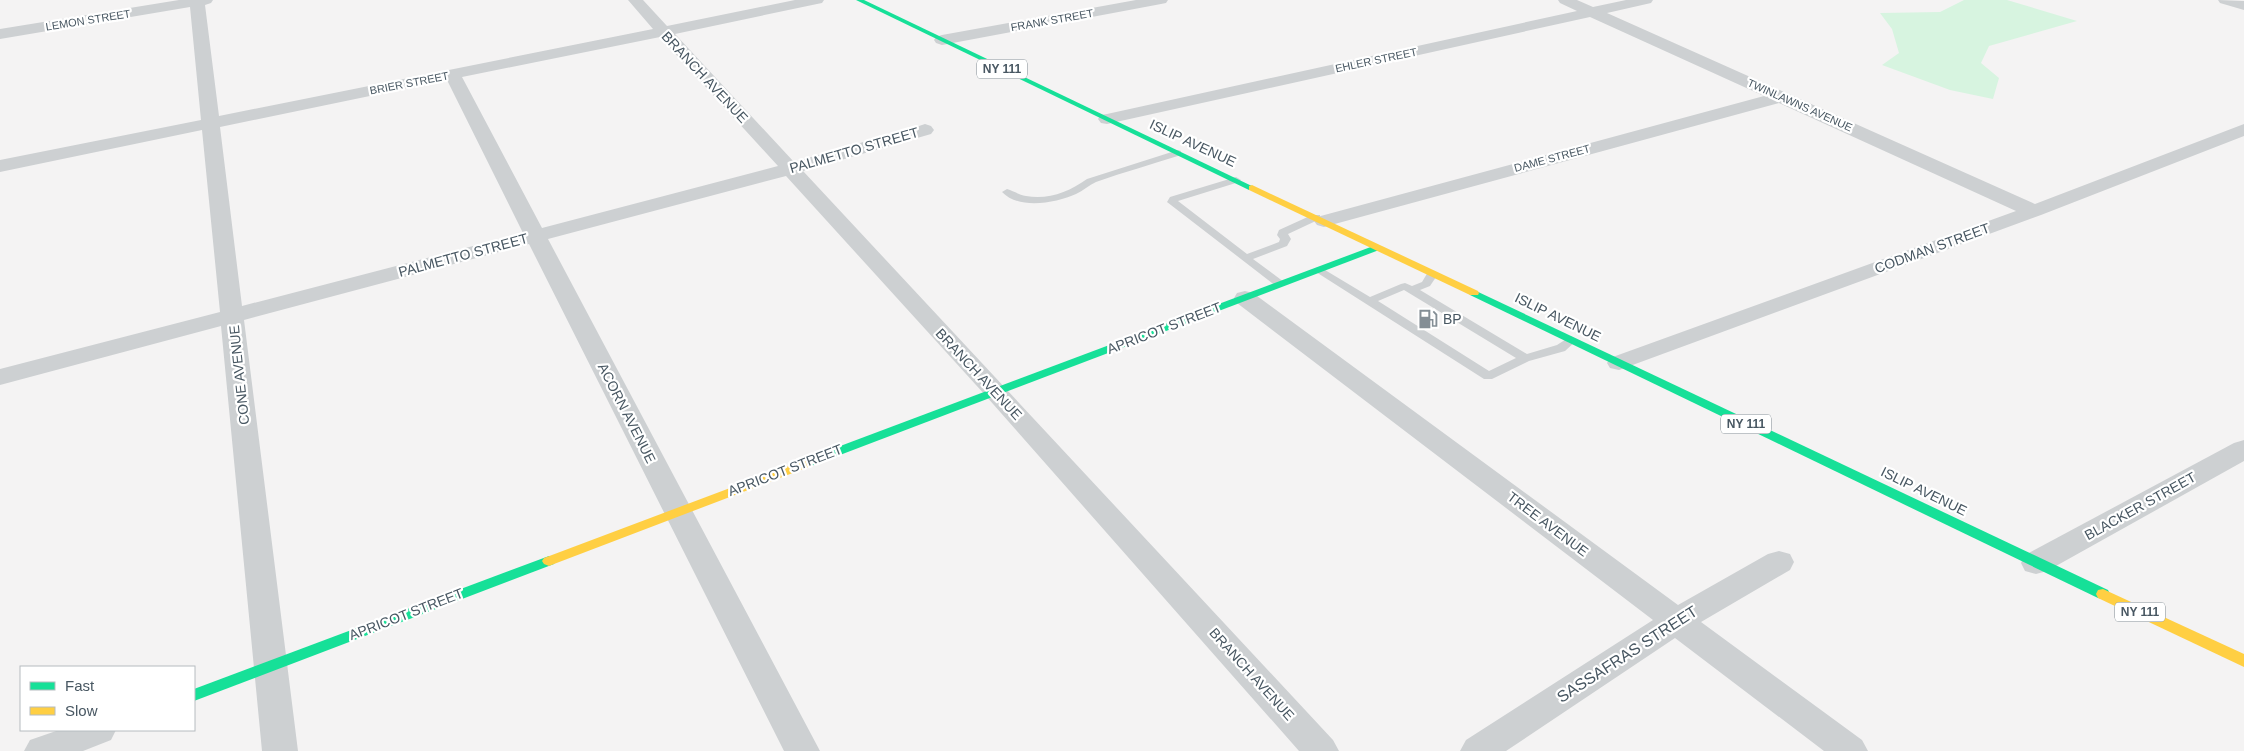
<svg xmlns="http://www.w3.org/2000/svg" width="2244" height="751" font-family="Arial,sans-serif">
<rect width="100%" height="100%" fill="#f4f3f3"/>
<polygon fill="#d7f4e0" points="1964,0 2007,0 2077,21 1989,46 1981,63 1999,78 1993,99 1950,90 1882,65 1899,53 1892,29 1880,13 1940,12"/>
<g fill="none" stroke-linecap="round" stroke-linejoin="round">
<g fill="#cdd0d2" fill-rule="evenodd">
<path d="M1178,150l3,1v4c-28,9 -57,17 -85,27 -7,3 -13,9 -20,12 -20,9 -57,16 -74,-2l5,-3c7,2 12,6 19,7 22,4 43,-4 61,-17z"/>
<polygon points="1236,177 1241,180 1239,182 1178,201 1247,254 1279,242 1280,239 1277,235 1279,230 1312,215 1320,215 1320,219 1288,234 1291,239 1287,246 1253,259 1284,282 1286,284 1284,286 1276,286 1167,202 1170,197"/>
<path d="M1320,267l50,30 31,-13 4,-1 7,3 10,-4 6,-10h8l2,2 -8,12 -10,4 107,64 30,-9 14,-9 6,4 -12,11 -36,10 -37,18h-8l-168,-107 -2,-2 2,-2zM1404,290l112,68 -27,13 -111,-70z"/>
</g>
<g fill="#cdd0d2" fill-rule="evenodd">
<path d="M179,0h34l-2,3 -6,2 14,111 434,-87 -25,-29h15l24,26 128,-26h29l-2,3 -5,1 -142,30 119,128 125,-36 6,-2 6,2 3,4 -3,4 -128,37 530,569 6,11h-40l-313,-355 -200,-220 -238,63 272,512h-36l-255,-507 -285,76 54,431h-36l-41,-425 -221,59v-16l220,-57 -18,-182 -202,42v-12l201,-40 -11,-113 -190,32v-10zM660,37l118,129 -236,62 -80,-151zM447,80l76,153 -281,73 -22,-179z"/>
<polygon points="1136,0 1168,0 1166,3 1161,4 942,45 936,43 934,40 936,37 942,35"/>
<polygon points="1558,0 1577,0 1593,7 1626,0 1653,0 1651,3 1607,13 2035,204 2244,124 2244,136 2041,215 1619,370 1610,368 1607,363 1610,358 2016,211 1779,103 1331,225 1324,227 1317,225 1314,221 1317,217 1764,96 1590,17 1107,124 1101,123 1098,119 1101,115 1107,114 1577,11 1560,3"/>
<polygon points="2218,0 2244,1 2244,10 2220,3"/>
<polygon points="1245,291 1253,293 1678,605 1768,554 1779,551 1790,554 1794,562 1790,570 1701,622 1862,740 1868,751 1824,751 1675,638 1506,751 1460,751 1466,740 1653,620 1237,303 1234,298 1237,293"/>
<polygon points="2244,440 2244,461 2047,571 2036,574 2025,571 2021,563 2025,555 2234,443"/>
<polygon points="59,730 116,730 111,740 83,751 24,751 30,740"/>
</g>
<g fill="#16e098" fill-rule="evenodd">
<polygon points="856,0 864,0 1256,188 1255,190 1249,190"/>
<polygon points="1376,245 1381,248 1379,250 811,466 803,466 801,463 803,460"/>
<polygon points="1474,290 2108,590 2110,594 2108,598 2103,599 2098,598 1470,295 1469,293 1470,291"/>
<polygon points="549,556 554,558 556,561 554,564 194,701 194,689"/>
</g>
<g fill="#ffcf43" fill-rule="evenodd">
<polygon points="1252,185 1478,291 1479,293 1478,295 1470,295 1249,190 1249,186"/>
<polygon points="807,459 811,460 813,463 811,466 554,564 549,566 544,564 542,561 544,558"/>
<polygon points="2103,589 2244,654 2244,667 2098,598 2096,594 2098,590"/>
</g>
</g>
<defs>
<symbol id="fuel-bare" viewBox="-9 -9 18 18"><path d="M-5.5-6h7V0h2V4h1.3V-2.5L3-4.5l.8-.8L6-3V5H2.5V1h-1V6h-7ZM-4.2-4.7v3.2H.2V-4.7Z" fill="#848e95" stroke="#fff" stroke-width="2.5" paint-order="stroke"/></symbol>
</defs>
<g fill-rule="evenodd">
<use href="#fuel-bare" x="1414" y="305" width="28" height="28"/>
</g>
<g text-anchor="middle" dominant-baseline="central" stroke-width="4.5" stroke-linejoin="round" paint-order="stroke">
<g font-size="11" fill="#485762" stroke="#fff">
<text transform="translate(88 20) rotate(-9)">LEMON STREET</text>
<text transform="translate(1052 20) rotate(-10)">FRANK STREET</text>
<text transform="translate(1376 60) rotate(-12)">EHLER STREET</text>
<text transform="translate(409 83) rotate(-11)">BRIER STREET</text>
<text transform="translate(1800 105) rotate(24)">TWINLAWNS AVENUE</text>
<text transform="translate(1552 158) rotate(-15)">DAME STREET</text>
</g>
<g fill="#fff" stroke="#7f8991" stroke-width="1">
<rect x="977" y="59.5" width="50" height="19" rx="4"/>
<rect x="1721" y="414.5" width="50" height="19" rx="4"/>
<rect x="2115" y="602.5" width="50" height="19" rx="4"/>
</g>
<g font-size="12" font-weight="bold" fill="#485762">
<text x="1002" y="69">NY 111</text>
<text x="1746" y="424">NY 111</text>
<text x="2140" y="612">NY 111</text>
</g>
<g font-size="14" fill="#485762" stroke="#fff">
<text transform="translate(705 77) rotate(47)">BRANCH AVENUE</text>
<text transform="translate(1193 143) rotate(25)">ISLIP AVENUE</text>
<text transform="translate(854 150) rotate(-16)">PALMETTO STREET</text>
<text transform="translate(1932 248) rotate(-20)">CODMAN STREET</text>
<text transform="translate(463 255) rotate(-15)">PALMETTO STREET</text>
<text transform="translate(1558 317) rotate(26)">ISLIP AVENUE</text>
<text transform="translate(1164 328) rotate(-21)">APRICOT STREET</text>
<text transform="translate(979 374) rotate(47)">BRANCH AVENUE</text>
<text transform="translate(239 375) rotate(-96)">CONE AVENUE</text>
<text transform="translate(627 413) rotate(63)">ACORN AVENUE</text>
<text transform="translate(785 470) rotate(-21)">APRICOT STREET</text>
<text transform="translate(1924 491) rotate(26)">ISLIP AVENUE</text>
<text transform="translate(2140 506) rotate(-29)">BLACKER STREET</text>
<text transform="translate(1548 524) rotate(37)">TREE AVENUE</text>
<text transform="translate(406 614) rotate(-21)">APRICOT STREET</text>
<text transform="translate(1252 674) rotate(48)">BRANCH AVENUE</text>
</g>
<g font-size="14" fill="#485762" stroke="#fff" text-anchor="start">
<text x="1443" y="319">BP</text>
</g>
<g font-size="16" fill="#485762" stroke="#fff">
<text transform="translate(1627 654) rotate(-33)">SASSAFRAS STREET</text>
</g>
</g>
<rect x="20" y="666" width="175" height="65" fill="#ffffff" stroke="#b6bcc0"/>
<rect x="30" y="682" width="25" height="8" fill="#16e098" stroke="#b6bcc0"/>
<text x="65" y="691" font-size="15" fill="#485762">Fast</text>
<rect x="30" y="707" width="25" height="8" fill="#ffcf43" stroke="#b6bcc0"/>
<text x="65" y="716" font-size="15" fill="#485762">Slow</text>
</svg>
